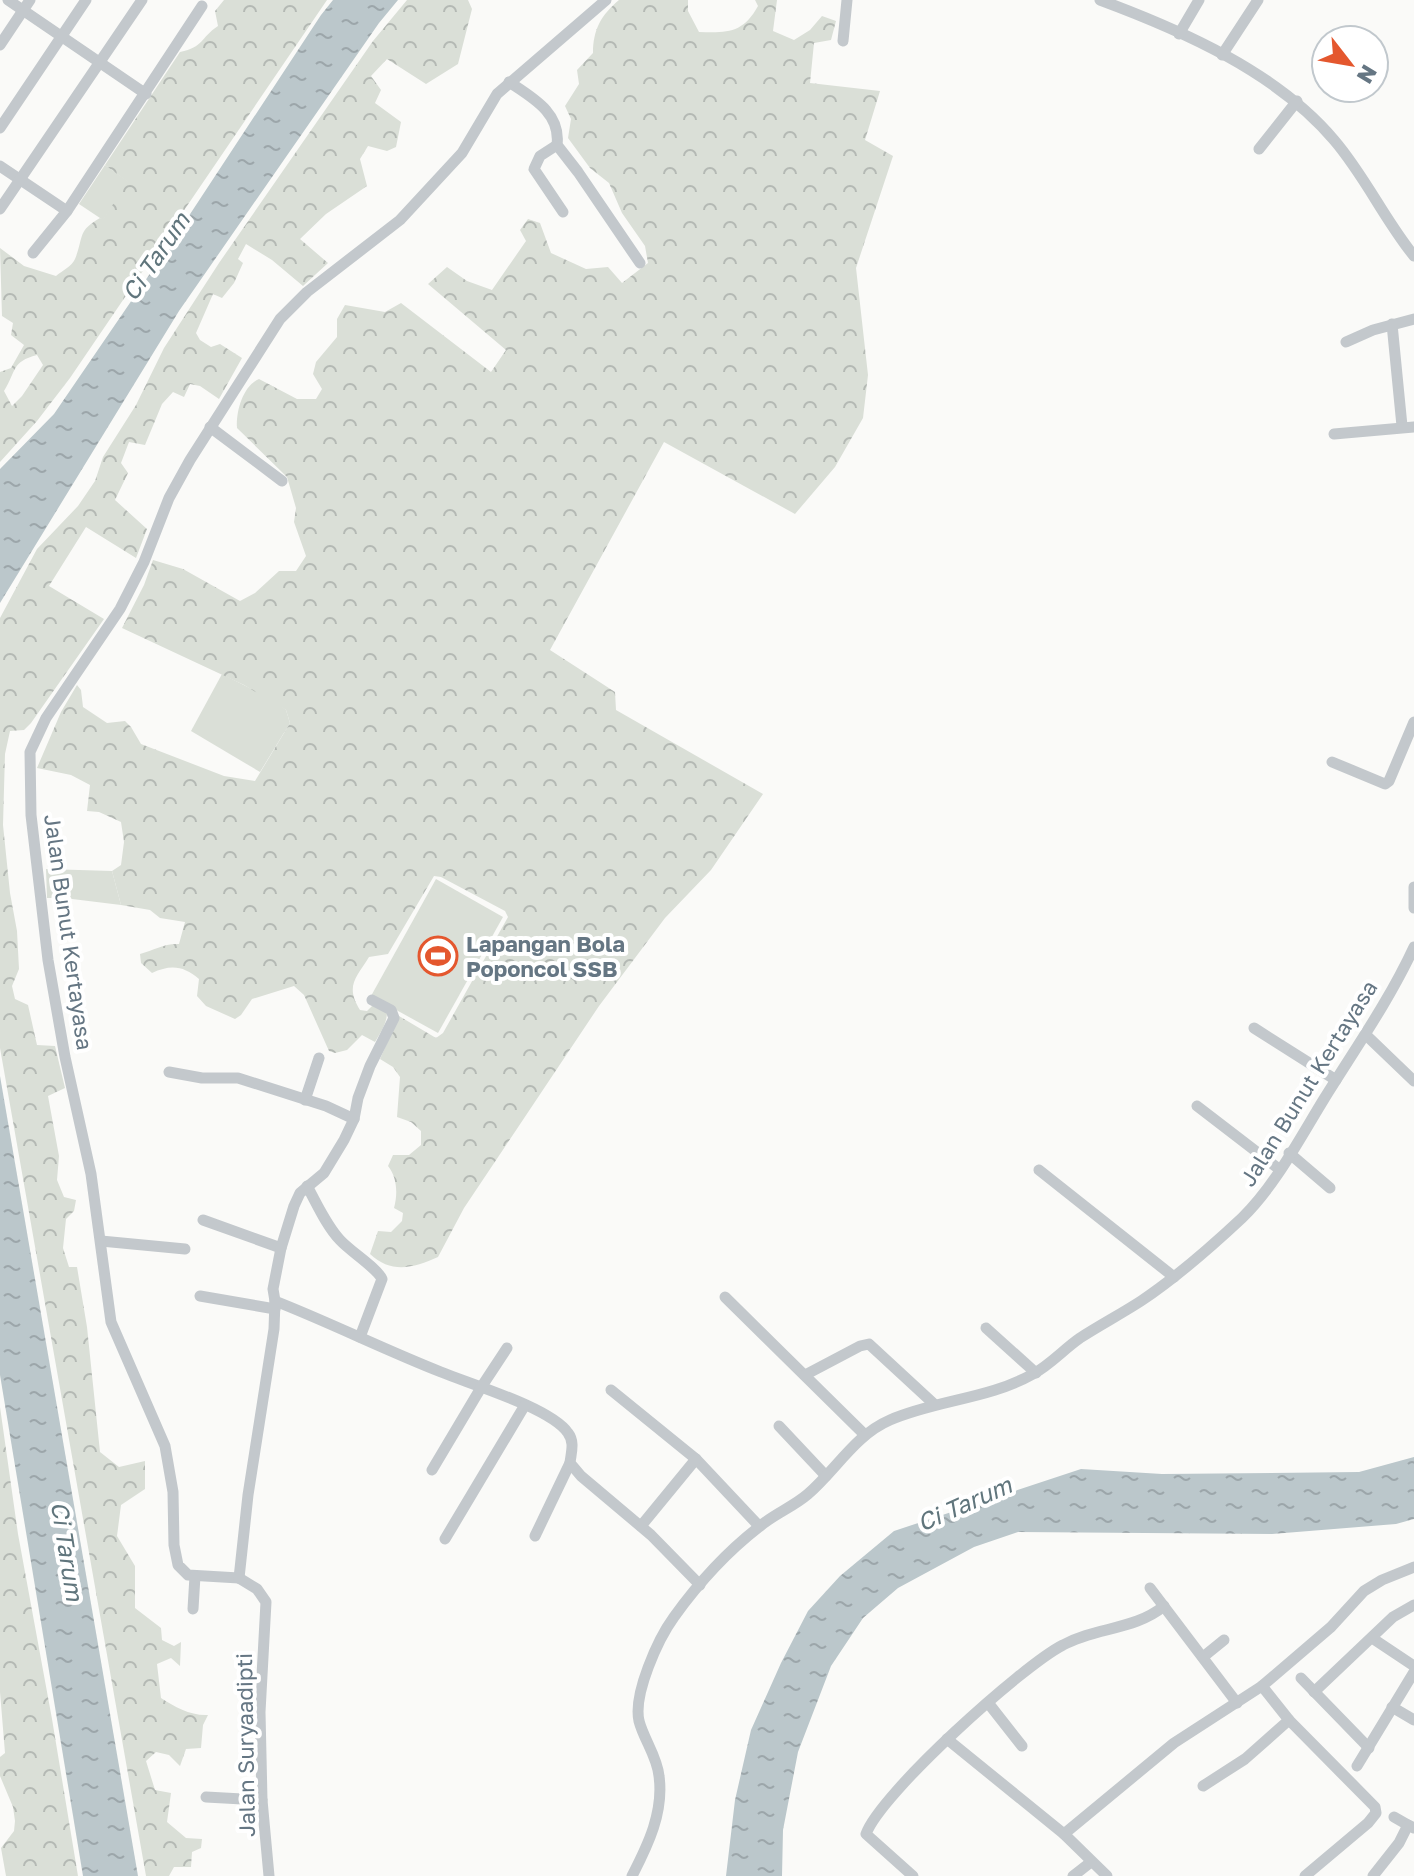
<svg xmlns="http://www.w3.org/2000/svg" width="1414" height="1876" font-family="'Golos Text',sans-serif">
<defs>
<pattern id="forest-crowns" width="20" height="18" patternUnits="userSpaceOnUse" patternTransform="scale(2)"><rect width="20" height="18" fill="#dadfd7"/><path d="M2 6a3 3 0 1 1 6 0M12 15a3 3 0 1 1 6 0" fill="none" stroke="#b4b9b4"/></pattern>
<pattern id="water-ripples" width="26" height="14" patternUnits="userSpaceOnUse" patternTransform="scale(2)"><rect width="26" height="14" fill="#bbc7cb"/><path d="M2 4q2-2 4 0t4 0M15 11q2-2 4 0t4 0" fill="none" stroke="#9ca6aa"/></pattern>
</defs>
<rect width="100%" height="100%" fill="#fafaf8"/>
<g fill="#dadfd7">
<polygon points="105,165 129,182 103,220 79,204"/>
<polygon points="222,674 275,701 286,710 290,723 260,772 191,731"/>
<polygon points="46,869 112,871 121,905 64,898 47,898"/>
<polygon points="436,879 503,917 438,1033 371,996"/>
</g>
<g fill="url(#forest-crowns)" fill-rule="evenodd">
<path d="M224,0h103l-257,378 -33,43 -37,41v-90l11,-4 13,-23 -13,-10 2,-12 -11,-7 -2,-68 24,18 32,10c6,-5 16,-10 19,-17 9,-22 2,-28 25,-41l3,1 25,-37 -23,-17 75,-113c24,-5 20,-14 38,-26l-3,-15zM37,355l6,10 -21,31 -10,10 -8,-15c13,-21 7,-29 33,-36z"/>
<path d="M407,0h61l4,9 -14,55 -32,20 -39,-25 -16,17 10,14 -6,13 26,19 -5,25 -9,4 -19,-5 -8,13 7,27 -41,28 -26,25 28,24 -25,23 -31,-26 -26,-16 -8,15 5,4 -9,20 -12,15 -9,-4 -17,39 4,7 11,7 9,-3 22,14 -23,41 -19,-13 -10,-2 -6,13 -11,-5 -11,12 -17,41 -16,-3 -8,21 7,10 -13,27 32,29 -11,29 -50,-31 -37,59 55,33 -73,104 -7,7 -14,1 -5,23 -2,71 7,68 7,38 2,38 -7,17 3,13 13,6 9,40 18,1 10,42 -17,8 11,60 -2,24 7,17 12,3 -2,11 -8,8 -3,29 6,19h8l10,60 13,125 19,15 26,-6v28l-24,16 -4,31 18,30v42l26,20 1,12 12,6 7,-4 -1,24 -9,-8 -14,6 4,34c14,9 30,18 47,17l-5,10 -2,23 -15,1 -6,17 -11,-11 -13,-3 -10,9 9,29 16,3 -4,29 19,16 16,1 -1,9 -9,4 -1,15h-17l-5,9h-23l-146,-828v-430l37,-69 41,-43 17,-25 8,-24 33,-52 28,-57 55,-85 154,-222z"/>
<path d="M619,0h69v11l11,21c29,1 44,1 59,-26l-3,-6h22l-4,31 21,9 16,-10 12,-14 14,5 -5,19 -17,3 -4,40 70,8 -15,49 28,16 -37,112 12,107 -5,43 -28,49 -40,47 -131,-72 -114,208 65,42 1,18 147,84 -52,76 -46,48 -66,88 -135,202 -26,49c-24,11 -47,17 -68,-3l8,-23 13,1 11,-11 1,-8 -9,-5c4,-14 3,-31 -6,-42l5,-11h16l12,-10v-14l-10,-9 -14,-5 3,-40 -7,-10 -13,-8 19,-43 37,22 7,-5 65,-116 -3,-6 -64,-34 -7,-1 -46,78 -19,3c-13,21 -24,29 -9,53l7,1 6,-6 14,7c0,11 -6,20 -12,30l-13,-7 -15,15 -12,3 -6,-2 -25,-56 -10,-9 -42,13 -11,16 -6,4 -29,-13 -9,-10 2,-17c-15,-13 -28,-15 -47,-6l-11,-10 -1,-9c14,-4 25,-11 39,-10l6,-22 -25,-4 -10,-8 -29,-5 -9,-34 9,-6 3,-23 -3,-20 -22,-10 -12,-1 3,-26 -19,-10 -34,-7 24,-56 16,-27 4,5 2,17 24,16 18,-2 6,6 10,17 83,32 31,5 35,-58 -4,-13 -42,-25 -122,-57 22,-43 9,-25 30,9 57,32 15,-8 24,-22h17l10,-15 -12,-34 2,-14 -9,-31 -50,-49c-1,-17 6,-42 22,-49l38,20h19l6,-10 -9,-15 3,-12 21,-25v-18l8,-14 40,7 16,-9 90,69 15,-22 -78,-66 19,-17 20,14 25,9 34,-49 -6,-11 8,-11 12,4 11,30 35,16 22,-2 14,16 26,-20 -3,-17 -23,-33 -13,-30 -19,-15 -22,-30 3,-19 -6,-13 14,-22 -2,-14 16,-17c0,-23 8,-38 26,-53z"/>
<polygon points="0,1407 18,1534 52,1719 78,1876 6,1876 1,1848 14,1831 15,1821 13,1807 0,1776 0,1757 5,1753 0,1692"/>
</g>
<g fill="url(#water-ripples)">
<polygon points="333,0 398,0 379,23 179,311 0,603 0,469 54,414 175,237 321,15"/>
<polygon points="0,1076 138,1876 83,1876 0,1375"/>
<polygon points="1414,1457 1414,1519 1396,1524 1272,1534 1018,1532 974,1547 898,1588 863,1618 831,1666 798,1752 783,1830 782,1876 726,1876 735,1800 751,1730 781,1663 808,1611 840,1576 894,1531 1081,1469 1162,1474 1359,1472"/>
</g>
<g fill="none" stroke-linecap="round" stroke-linejoin="round">
<g stroke="#c3c8cc" stroke-width="11">
<polyline points="8,0 146,94"/>
<path d="M1100,0c81,30 177,72 234,140 31,36 50,79 80,116"/>
<polyline points="1179,34 1199,0"/>
<polyline points="843,41 847,0"/>
<polyline points="0,45 30,0"/>
<polyline points="1222,55 1258,0"/>
<path d="M509,82c24,16 52,31 48,63l21,27 62,91"/>
<polyline points="0,128 86,0"/>
<polyline points="557,145 540,156 534,169 563,212"/>
<polyline points="1259,149 1297,101"/>
<polyline points="0,166 67,211"/>
<polyline points="0,209 142,0"/>
<polyline points="33,253 67,211 202,6"/>
<polyline points="1392,324 1402,426"/>
<polyline points="1346,342 1373,330 1414,319"/>
<polyline points="210,427 282,481"/>
<polyline points="1334,434 1414,427"/>
<polyline points="1332,762 1385,784 1389,781 1414,722"/>
<polyline points="1414,887 1414,908"/>
<polyline points="1254,1028 1336,1080"/>
<polyline points="1366,1035 1414,1081"/>
<polyline points="169,1072 202,1078 238,1078 326,1106 354,1119"/>
<polyline points="305,1100 319,1058"/>
<polyline points="1197,1106 1279,1169"/>
<polyline points="1289,1153 1330,1188"/>
<polyline points="1039,1170 1174,1277"/>
<path d="M307,1186c10,18 19,39 33,54 11,12 37,28 42,39l-22,58"/>
<polyline points="203,1220 281,1248"/>
<polyline points="101,1241 185,1249"/>
<polyline points="200,1296 275,1309"/>
<polyline points="725,1297 865,1435"/>
<path d="M275,1301c56,22 110,49 166,71 29,12 110,36 127,61 7,9 3,20 2,30l11,13 70,59 49,50"/>
<polyline points="986,1328 1036,1373"/>
<polyline points="805,1375 860,1346 869,1344 934,1404"/>
<polyline points="611,1390 696,1459 759,1526"/>
<polyline points="779,1426 826,1476"/>
<polyline points="432,1470 482,1386 507,1348"/>
<polyline points="641,1526 696,1459"/>
<polyline points="535,1536 570,1463"/>
<polyline points="445,1539 525,1405"/>
<polyline points="239,1578 188,1575 178,1565 174,1545 173,1492 165,1446 111,1322 91,1174 65,1057 48,960 31,815 30,752 46,718 120,609 144,562 169,498 190,460 280,319 307,292 400,220 462,153 497,94 606,0"/>
<polyline points="239,1578 248,1495 274,1329 275,1301 273,1289 281,1248 294,1206 300,1193 324,1173 344,1140 354,1119 358,1098 370,1066 394,1018 391,1010 372,1000"/>
<polyline points="239,1578 257,1589 266,1602 260,1712 262,1800 269,1876"/>
<polyline points="1150,1588 1237,1703"/>
<polyline points="193,1609 195,1576"/>
<polyline points="1372,1638 1414,1666"/>
<polyline points="1203,1657 1224,1640"/>
<polyline points="1301,1678 1369,1748"/>
<polyline points="1314,1692 1393,1617 1414,1605"/>
<polyline points="989,1704 1022,1746"/>
<polyline points="1392,1707 1414,1720"/>
<polyline points="947,1739 1064,1834 1107,1876"/>
<polyline points="1357,1766 1414,1672"/>
<polyline points="1203,1786 1245,1759 1289,1720"/>
<polyline points="206,1797 262,1800"/>
<polyline points="1394,1817 1408,1825"/>
<polyline points="1064,1834 1174,1743 1262,1686"/>
<path d="M632,1876c16,-31 32,-64 27,-100 -2,-20 -15,-36 -20,-55 -6,-27 19,-82 35,-104 23,-32 54,-66 85,-90 15,-13 34,-20 49,-33 28,-24 47,-59 82,-74 46,-20 99,-21 143,-46 17,-9 31,-25 47,-36 20,-13 41,-24 61,-37 36,-24 70,-54 101,-83 33,-32 58,-80 82,-119 31,-50 65,-98 90,-152"/>
<path d="M913,1876l-47,-42c14,-40 156,-168 197,-189 33,-18 72,-15 101,-39"/>
<polyline points="1073,1876 1091,1862"/>
<polyline points="1305,1876 1368,1823 1376,1813 1375,1807 1289,1720 1262,1686 1331,1627 1364,1591 1382,1580 1414,1567"/>
<polyline points="1373,1876 1399,1843 1408,1825 1414,1828"/>
</g>
</g>
<defs>
<symbol id="stadium-ring" viewBox="-11 -11 22 22"><circle r="9.5" fill="#fff" stroke="#e4572e" stroke-width="1.5"/><path d="M0-5a6.5 5 0 1 0 0 10a6.5 5 0 1 0 0-10ZM-3.5-1.8h7v3.6h-7Z" fill="#e4572e"/></symbol>
</defs>
<g fill-rule="evenodd">
<use href="#stadium-ring" x="416" y="934" width="44" height="44"/>
</g>
<g text-anchor="middle" dominant-baseline="central" stroke-width="8" stroke-linejoin="round" paint-order="stroke">
<g font-size="22" fill="#657683" stroke="#fff">
<text transform="translate(69 932) rotate(82)">Jalan Bunut Kertayasa</text>
<text transform="translate(1308 1083) rotate(-58)">Jalan Bunut Kertayasa</text>
<text transform="translate(245 1745) rotate(-91)">Jalan Suryaadipti</text>
</g>
<g font-size="22" font-weight="bold" fill="#657683" stroke="#fff" text-anchor="start">
<text x="466" y="943">Lapangan Bola<tspan x="466" dy="25">Poponcol SSB</tspan></text>
</g>
<g font-size="24" font-style="italic" fill="#60757c" stroke="#fff">
<text transform="translate(155 256) rotate(-56)">Ci Tarum</text>
<text transform="translate(964 1503) rotate(-24)">Ci Tarum</text>
<text transform="translate(68 1551) rotate(81)">Ci Tarum</text>
</g>
</g>
<g transform="translate(1350 64) rotate(121)"><circle r="38" fill="#ffffff" stroke="#c1c8cd" stroke-width="2"/>
<path d="M0-6L14 30L0 20L-14 30Z" fill="#e4572e"/>
<text y="-12" font-size="22" font-weight="bold" text-anchor="middle" fill="#657683">N</text>
</g>
</svg>
